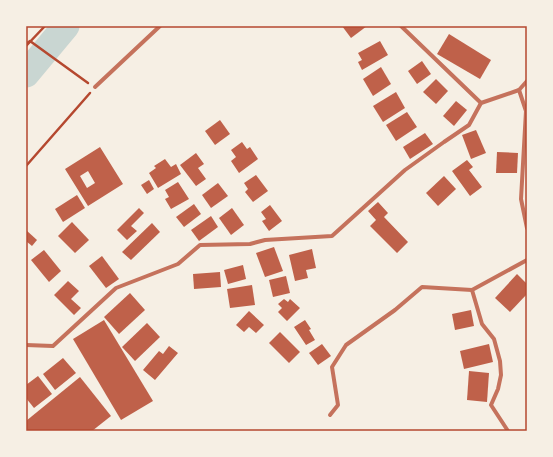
<svg xmlns="http://www.w3.org/2000/svg" width="553" height="457" font-family="'Work Sans',sans-serif">
<rect width="100%" height="100%" fill="#f6efe4"/>
<g fill="none" stroke-linecap="round" stroke-linejoin="round">
<polyline stroke="#c9d6d2" stroke-width="27" points="26,74 66,26"/>
</g>
<g fill="#bf614a" fill-rule="evenodd">
<polygon points="342,26 367,26 351,38"/>
<polygon points="449,34 491,60 480,79 437,54"/>
<polygon points="380,41 388,55 362,70 358,62 362,60 358,53"/>
<polygon points="422,61 431,74 417,84 408,71"/>
<polygon points="381,67 391,84 373,96 363,79"/>
<polygon points="436,79 448,91 436,104 423,92"/>
<polygon points="396,92 405,108 383,122 373,106"/>
<polygon points="456,101 467,110 454,126 443,116"/>
<polygon points="407,112 417,127 396,141 386,125"/>
<polygon points="220,120 230,134 215,145 205,131"/>
<polygon points="476,130 486,153 471,159 462,135"/>
<polygon points="425,133 433,144 410,159 403,147"/>
<polygon points="242,142 247,149 250,147 258,159 239,173 231,161 236,157 231,150"/>
<path d="M100,147l23,37 -35,22 -23,-37zM88,171l7,12 -8,5 -7,-12z"/>
<polygon points="497,152 518,153 517,173 496,173"/>
<polygon points="196,153 204,164 198,168 206,179 196,186 180,165"/>
<polygon points="165,159 171,167 176,164 181,174 158,188 149,173 156,168 154,166"/>
<polygon points="467,160 473,167 469,170 482,187 470,196 452,171"/>
<polygon points="256,175 268,191 253,202 245,192 248,189 244,183"/>
<polygon points="444,176 456,189 438,206 426,193"/>
<polygon points="149,180 154,189 147,194 141,185"/>
<polygon points="178,182 189,199 171,209 165,199 169,197 165,190"/>
<polygon points="218,183 228,196 211,208 202,195"/>
<polygon points="77,195 85,208 63,222 55,209"/>
<polygon points="378,202 388,213 384,217 408,242 397,253 370,226 376,220 368,211"/>
<polygon points="194,204 201,214 184,227 176,217"/>
<polygon points="270,205 282,221 269,231 262,221 266,219 261,212"/>
<polygon points="139,208 144,213 131,226 137,231 127,240 117,230"/>
<polygon points="232,208 244,225 231,235 219,218"/>
<polygon points="211,216 218,227 199,241 191,230"/>
<polygon points="72,222 89,240 75,253 58,236"/>
<polygon points="152,223 160,232 131,260 122,252"/>
<polygon points="26,230 37,240 32,246 26,241"/>
<polygon points="274,247 283,271 265,277 256,253"/>
<polygon points="312,249 316,268 306,270 308,278 295,281 289,255"/>
<polygon points="44,250 61,271 49,282 31,260"/>
<polygon points="102,256 119,279 106,288 89,266"/>
<polygon points="243,265 246,279 228,284 224,270"/>
<polygon points="220,272 221,287 194,289 193,274"/>
<polygon points="517,274 527,284 527,294 510,312 495,298"/>
<polygon points="286,276 290,293 273,297 269,280"/>
<polygon points="68,281 79,291 71,299 81,308 74,315 54,295"/>
<polygon points="252,285 255,305 230,308 227,289"/>
<polygon points="130,293 145,310 119,334 104,317"/>
<polygon points="284,299 288,302 290,299 300,308 287,321 278,312 282,308 278,304"/>
<polygon points="471,310 474,326 455,330 452,314"/>
<polygon points="249,311 264,325 256,333 249,327 244,332 236,325"/>
<polygon points="104,320 153,401 121,420 73,339"/>
<polygon points="305,320 311,329 309,330 315,340 306,345 294,327"/>
<polygon points="147,323 160,337 135,361 122,347"/>
<polygon points="280,332 300,352 289,363 269,343"/>
<polygon points="322,344 331,356 318,365 309,353"/>
<polygon points="489,344 493,362 464,369 460,351"/>
<polygon points="169,346 178,353 155,380 143,370 159,351 163,354"/>
<polygon points="63,358 76,373 55,390 43,374"/>
<polygon points="469,371 489,373 487,402 467,400"/>
<polygon points="38,376 52,394 34,408 26,398 26,385"/>
<polygon points="80,377 111,416 92,431 26,431 26,421"/>
</g>
<g fill="none" stroke-linecap="round" stroke-linejoin="round">
<g stroke="#b5482f" stroke-width="2.5">
<polyline points="26,44 30,41 88,83"/>
<polyline points="26,46 45,26"/>
<polyline points="26,166 90,93"/>
</g>
<g stroke="#c5725c" stroke-width="4">
<polyline points="401,26 481,103"/>
<polyline points="95,87 160,26"/>
<polyline points="519,90 526,111 521,199 527,228"/>
<polyline points="26,345 53,346 116,288 178,264 200,245 250,244 265,240 332,236 405,170 444,142 469,125 481,103 519,90 527,81"/>
<polyline points="330,415 338,405 332,367 346,345 395,310 422,287 472,290"/>
<polyline points="508,431 491,405 498,389 501,375 500,361 494,339 482,324 472,290 527,260"/>
</g>
</g>
<rect width="553" height="457" fill="none" stroke="#f6efe4" stroke-width="54"/>
<rect x="27" y="27" width="499" height="403" fill="none" stroke="#b5482f" stroke-width="1.5"/>
</svg>
